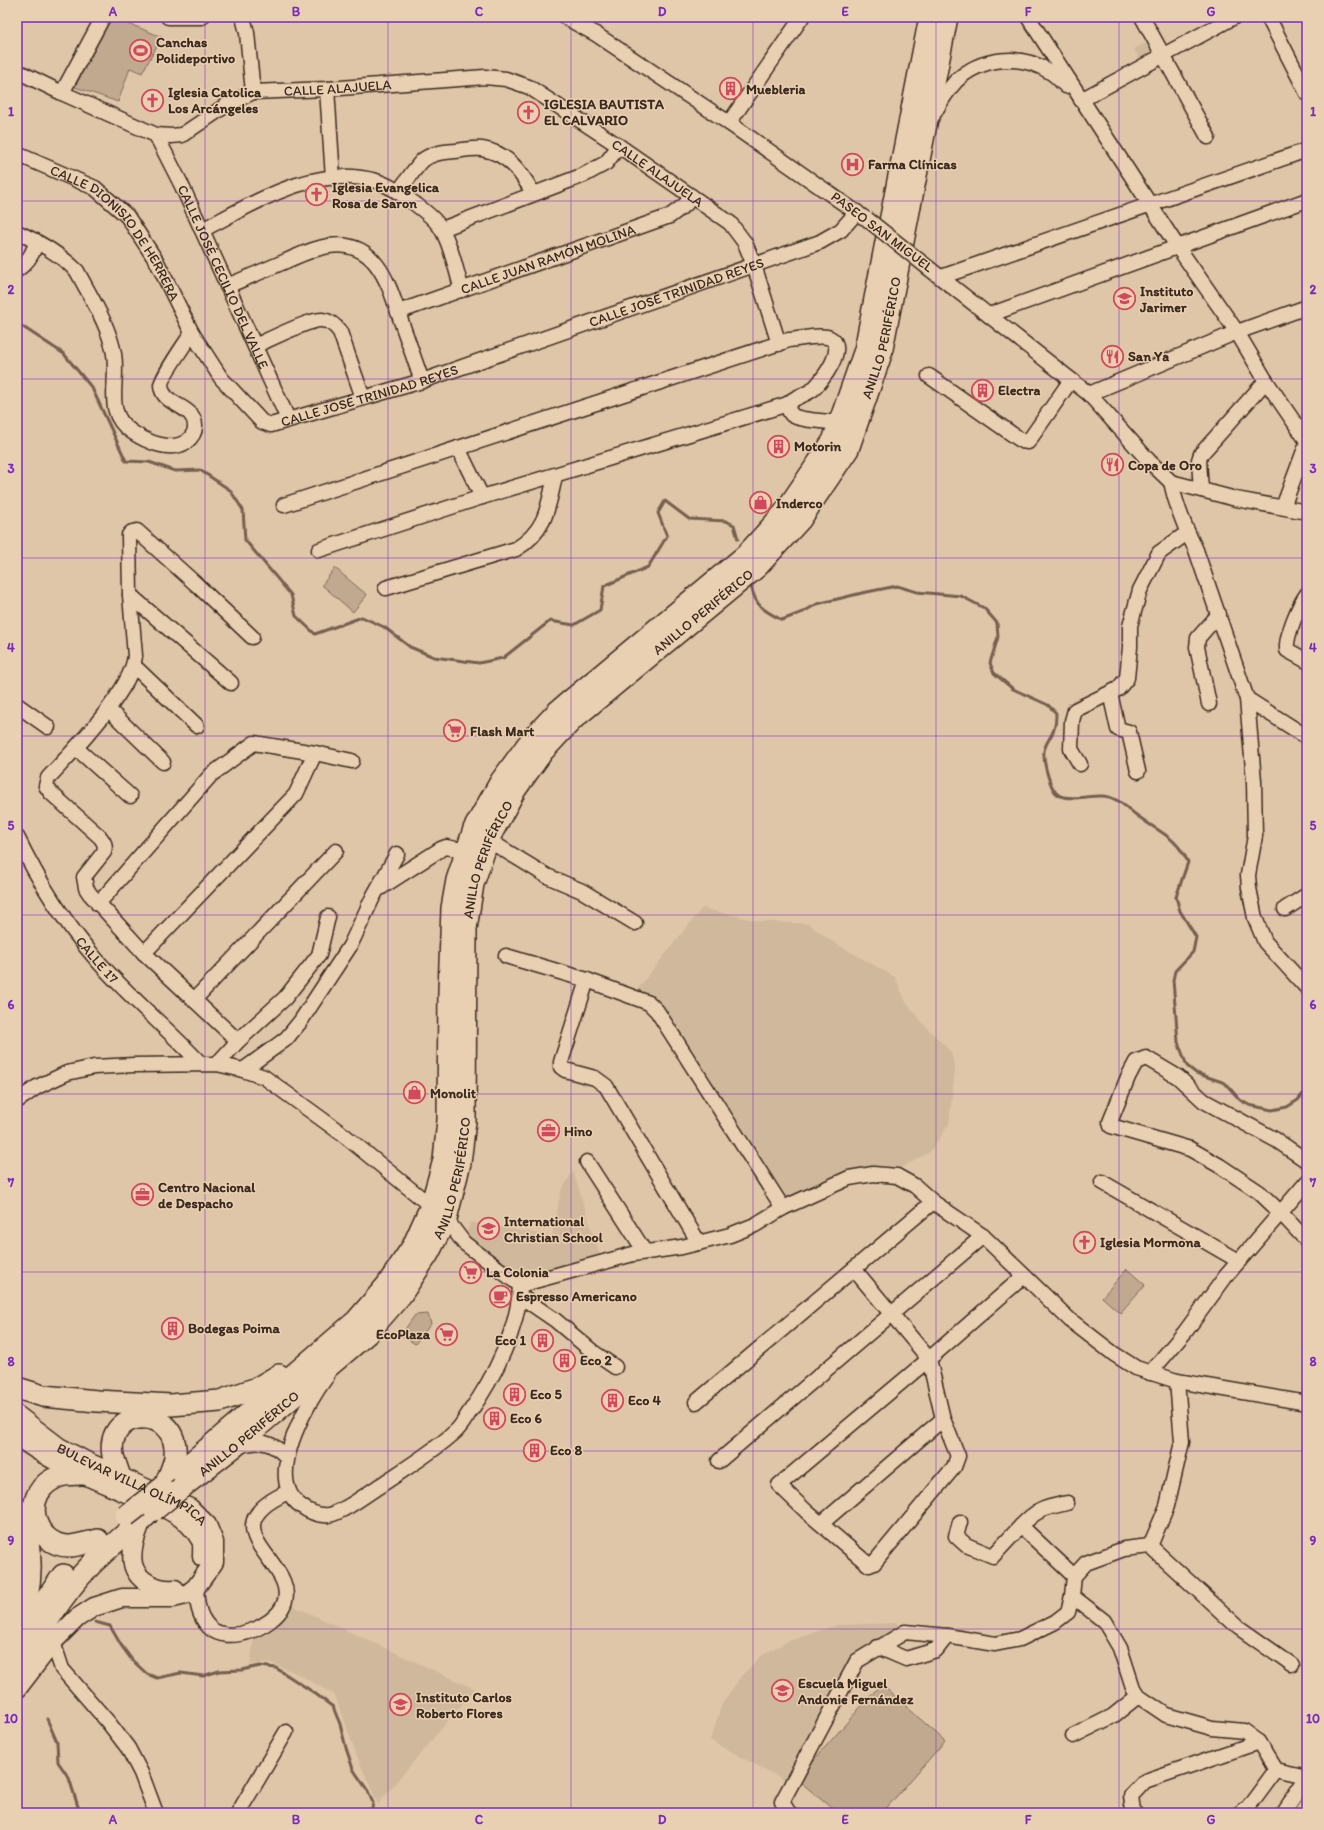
<svg xmlns="http://www.w3.org/2000/svg" width="1324" height="1830" font-family="Itim,sans-serif">
<rect width="100%" height="100%" fill="#e0c6a9"/>
<filter id="ink" filterUnits="userSpaceOnUse"><feTurbulence type="fractalNoise" baseFrequency=".025" numOctaves="2"/><feDisplacementMap in="SourceGraphic" scale="8" xChannelSelector="R" yChannelSelector="G"/><feConvolveMatrix kernelMatrix="1 2 1 2 8 2 1 2 1" color-interpolation-filters="sRGB"/></filter>
<g filter="url(#ink)">
<g fill="#d0b89c">
<polygon points="1148,42 1158,58 1143,66 1134,49"/>
<polygon points="702,908 759,921 809,924 833,942 895,977 907,1004 928,1029 951,1052 955,1070 949,1124 930,1152 897,1170 784,1201 659,1004 636,991"/>
<polygon points="573,1171 601,1259 518,1279 465,1238 470,1222 552,1236 561,1191"/>
<polygon points="291,1605 475,1689 378,1804 355,1752 343,1716 333,1694 296,1673 269,1662 250,1665 254,1638 278,1622"/>
<polygon points="897,1623 900,1631 843,1678 784,1780 710,1740 722,1704 741,1676 761,1656 786,1642 837,1625"/>
</g>
<g fill="#c1a990" stroke="#7e6a57">
<polygon points="112,17 162,37 142,73 130,68 118,102 75,87"/>
<polygon points="335,568 367,595 353,612 322,585"/>
<polygon points="1127,1269 1145,1285 1120,1313 1102,1297"/>
<polygon points="428,1314 431,1324 415,1344 401,1335 415,1315"/>
<polygon points="881,1684 945,1741 882,1813 837,1813 797,1779"/>
</g>
<g fill="none" stroke-linecap="round" stroke-linejoin="round">
<g stroke="#745f4e" stroke-width="3">
<polyline points="17,323 64,354 92,388 126,461 149,462 175,471 200,470 230,490 243,510 245,540 291,595 296,616 315,634 362,617 384,627 410,647 434,657 479,663 503,658 550,621 574,625 600,610 604,586 648,567 667,536 658,513 665,501 689,519 726,521 734,525 738,539"/>
<path d="M751,586c5,21 12,24 31,34l21,-8 14,-8 45,-11 35,-7 20,6 44,4 23,12 13,15 1,14 -8,26 4,10 19,16 35,16 8,8c0,5 0,11 -2,16 -2,7 -9,15 -10,22 -1,10 6,41 16,45 13,5 29,-1 43,0 16,1 26,15 39,23 20,15 34,18 46,43l-12,35 4,14 16,26 -3,15 -18,19 -2,9 5,62 9,24 9,7 29,10 15,17 9,5 23,5 15,-3 11,-7 5,-6 4,-1"/>
<polyline points="95,1622 110,1626 121,1645 132,1660 147,1674 157,1678 181,1673 203,1676 219,1671 242,1670 260,1666 276,1668 313,1692 333,1707 340,1724 346,1748 353,1769 368,1791 373,1803 371,1813"/>
<polyline points="47,1719 57,1742 58,1762 69,1778 80,1813"/>
</g>
<defs>
<g id="minor">
<polyline points="168,17 202,17"/>
<polyline points="243,17 247,33 253,92"/>
<polyline points="565,17 594,33 729,123 863,217"/>
<polyline points="1028,17 1177,246 1237,332 1266,381 1307,441"/>
<polyline points="1142,17 1208,137"/>
<polyline points="1268,17 1307,93"/>
<path id="s1" d="M17,71l45,22 94,42 15,1 11,-1 43,-29 28,-14 74,-3 158,-12 21,2 23,8 90,59 111,77 15,20 9,22 25,79"/>
<polyline points="327,89 333,178"/>
<polyline points="62,93 103,17"/>
<polyline points="1081,100 1234,17"/>
<path d="M932,117c7,-13 14,-25 24,-36 25,-24 65,-28 94,-9 6,3 11,10 16,14"/>
<polyline points="729,123 802,17"/>
<path id="s2" d="M156,135l25,49 107,235"/>
<path id="s3" d="M17,154l78,34 32,28 30,46 35,71"/>
<path d="M398,192c8,-10 16,-23 25,-32 9,-7 20,-8 32,-9 8,-1 18,-3 27,-2 26,4 39,23 51,44"/>
<polyline points="442,229 584,175 606,163 619,146"/>
<path d="M202,230c51,-26 114,-67 174,-49 13,4 24,12 35,20 10,7 25,18 31,29 10,17 14,41 20,60"/>
<path id="s4" d="M17,232c22,10 43,22 60,39 14,27 32,54 37,83 5,30 -11,59 18,78 15,10 38,20 54,10 5,-4 9,-9 9,-15 1,-23 -33,-20 -34,-42 0,-7 25,-43 31,-52l29,45 41,44 9,3 151,-44 398,-139 21,-12 16,-18"/>
<path d="M17,270c10,-7 17,-17 19,-29"/>
<polyline points="931,270 1089,394 1149,461 1171,482 1236,499 1307,512"/>
<polyline points="941,277 1307,150"/>
<path d="M227,286c20,-8 40,-17 59,-25 14,-6 28,-13 43,-15 48,-7 60,39 72,75 7,20 14,40 21,60"/>
<path id="s5" d="M398,312l272,-96 16,-12 5,-8"/>
<polyline points="989,315 1307,200"/>
<path d="M255,346c13,-6 55,-27 67,-26 9,1 14,6 18,12l23,66"/>
<polyline points="929,376 1022,441 1028,442 1071,380"/>
<polyline points="1089,394 1237,332 1307,307"/>
<polyline points="458,448 482,497"/>
<path d="M1171,482c5,24 14,46 25,68l51,149 7,82 1,55 -7,39 1,13 6,30 10,24 42,46"/>
<polyline points="1201,490 1199,460 1201,454 1266,381"/>
<path d="M284,505l505,-165c10,-1 33,-6 41,-2 18,9 -8,44 -18,52 -8,6 -17,6 -24,14 0,4 1,8 4,11 8,6 37,6 47,8"/>
<polyline points="1283,507 1307,443"/>
<polyline points="319,550 482,497 788,404"/>
<path d="M386,588l130,-39c30,-18 32,-41 39,-73"/>
<path d="M1307,594c-8,11 -22,43 -20,56l20,11"/>
<polyline points="130,595 231,683"/>
<polyline points="134,666 197,726"/>
<polyline points="1110,693 1118,729 1129,732 1138,771"/>
<polyline points="1247,699 1307,737"/>
<polyline points="1209,704 1197,647 1198,638 1219,614"/>
<polyline points="17,705 48,727"/>
<polyline points="108,709 163,762"/>
<polyline points="76,748 130,796"/>
<polyline points="1080,764 1071,749 1072,721 1075,710 1118,689 1127,678 1130,647 1130,626 1140,590 1159,553 1187,533"/>
<path id="s6" d="M17,837c21,43 47,85 79,122 32,37 71,69 105,105"/>
<polyline points="488,840 547,876 582,891 635,923"/>
<polyline points="380,888 441,849 446,847 467,851"/>
<polyline points="98,904 211,775 254,743 315,753 352,761"/>
<polyline points="1285,909 1307,895"/>
<polyline points="144,953 296,794 315,753"/>
<polyline points="506,956 587,980 649,1003 657,1011 783,1208"/>
<polyline points="587,980 561,1062 561,1067 565,1070 595,1078 606,1086 699,1243"/>
<polyline points="194,1000 336,851"/>
<path d="M238,1041l-94,-88 -54,-59 -4,-6 -2,-11 20,-25c2,-7 0,-10 -4,-15l-49,-44 -5,-7 2,-8c25,-27 83,-86 87,-122l-5,-61 -1,-60 3,-3 5,-1 60,54 55,52"/>
<polyline points="217,1064 238,1041 285,998 319,955 328,917"/>
<polyline points="243,1070 286,1039 300,1022 350,946 373,897 397,854"/>
<polyline points="17,1101 37,1087 67,1073 94,1067 134,1065 217,1064 243,1070 264,1077 345,1136 431,1206"/>
<polyline points="1307,1161 1276,1140 1204,1101 1178,1077 1146,1058 1136,1062 1128,1077 1110,1122 1111,1126 1190,1149 1220,1166 1259,1192 1281,1213 1307,1241"/>
<polyline points="587,1162 645,1252"/>
<polyline points="1102,1182 1239,1261"/>
<polyline points="446,1219 464,1243 520,1285 633,1254 682,1247 730,1235 755,1225 783,1208 849,1178 873,1174 897,1176 915,1186 933,1202 983,1236 1070,1320 1114,1354 1136,1368 1177,1381 1307,1403"/>
<polyline points="854,1269 929,1359 943,1419 958,1456 954,1467 874,1563 869,1565 807,1512 779,1485 929,1359 1024,1276"/>
<polyline points="520,1296 555,1320 593,1352 615,1367"/>
<polyline points="1150,1373 1185,1332 1226,1276 1307,1182"/>
<path d="M327,1376c-21,28 -64,103 -26,130 8,6 17,10 28,9 15,-3 39,-22 52,-30 25,-17 52,-33 74,-53 6,-5 10,-13 14,-19 25,-35 50,-85 51,-128"/>
<polyline points="696,1402 933,1202"/>
<path d="M237,1446c23,-6 33,-6 50,11"/>
<polyline points="719,1461 983,1236"/>
<polyline points="960,1522 956,1536 966,1545 993,1556 1021,1526 1074,1576"/>
<polyline points="822,1523 943,1419"/>
<path d="M1021,1526c16,-17 23,-18 46,-23"/>
<polyline points="1150,1546 1238,1627 1292,1665"/>
<path d="M196,1587c1,15 2,29 13,40 19,19 64,0 74,-21 21,-42 -81,-75 5,-114"/>
<polyline points="1072,1596 1104,1621 1120,1648 1133,1688 1138,1696 1166,1715 1212,1728 1244,1731 1259,1742 1276,1770 1307,1777"/>
<polyline points="53,1642 62,1669 108,1722 128,1748 141,1773 156,1813"/>
<polyline points="878,1647 906,1659 936,1650 947,1636"/>
<polyline points="1073,1736 1113,1716 1138,1696"/>
<polyline points="238,1813 286,1732"/>
<polyline points="789,1813 782,1802 857,1661 905,1632 947,1636 995,1644 1020,1639 1055,1622 1068,1612 1072,1596 1074,1576 1086,1563 1124,1549 1150,1546 1167,1506 1182,1442 1177,1381"/>
<polyline points="1136,1813 1133,1811 1131,1796 1145,1781 1259,1742"/>
<polyline points="1242,1813 1248,1808 1276,1770"/>
<polyline points="1283,1813 1307,1778"/>
</g>
<g id="major">
<path id="s7" d="M17,1415l42,32 31,16 100,45 17,17 7,17v20l-18,25 -10,8 -13,3h-51l-28,9 -17,11 -24,24 -36,47"/>
<path d="M17,1436c30,24 67,39 102,54 28,13 65,19 81,49 3,4 2,12 2,18"/>
<path d="M142,1520c-5,13 -12,29 -9,44 4,18 26,27 42,25"/>
</g>
<g id="highway">
<polyline points="17,1388 43,1396 97,1401 171,1405 220,1401 257,1388 279,1375"/>
<polyline points="179,1473 356,1321 387,1285 413,1246 431,1206 444,1160 448,1120 449,991 452,908 457,880 474,829 501,781 531,740 558,711 746,555 784,513 833,441 865,350 930,17"/>
<path d="M82,1474c-7,0 -15,0 -22,2 -43,15 -27,72 11,70 9,-1 18,-4 27,-6"/>
<path d="M120,1477c-2,-7 -5,-14 -7,-21 -9,-50 67,-52 62,1 -1,8 -6,18 -9,26"/>
<path id="s8" d="M181,1488l54,-42 133,-113 33,-38 27,-41 18,-35 14,-56 5,-42 1,-192 7,-45 15,-44 27,-50 28,-39 29,-31 185,-153 43,-47 48,-71 33,-95 66,-337"/>
<path d="M17,1509c19,40 15,77 3,118"/>
<polyline points="17,1642 63,1575"/>
<path d="M17,1676c18,-36 44,-81 73,-110 18,-18 38,-34 57,-51"/>
</g>
</defs>
<use href="#minor" stroke="#3b2a1e" stroke-width="17"/>
<use href="#major" stroke="#3b2a1e" stroke-width="21"/>
<use href="#highway" stroke="#3b2a1e" stroke-width="24"/>
<use href="#minor" stroke="#ead0b2" stroke-width="14"/>
<use href="#major" stroke="#ead0b2" stroke-width="18"/>
<use href="#highway" stroke="#ead0b2" stroke-width="21"/>
<defs>
<polyline id="minor-bridge" points="867,219 931,270"/>
<g id="highway-bridge">
<polyline points="154,1510 181,1488"/>
<polyline points="126,1516 162,1488"/>
</g>
</defs>
<use href="#minor-bridge" stroke="#3b2a1e" stroke-width="17" stroke-linecap="butt"/>
<use href="#highway-bridge" stroke="#3b2a1e" stroke-width="24" stroke-linecap="butt"/>
<use href="#minor-bridge" stroke="#ead0b2" stroke-width="14"/>
<use href="#highway-bridge" stroke="#ead0b2" stroke-width="21"/>
</g>
</g>
<path fill="none" stroke="#7b2cbf" stroke-width="1" stroke-opacity="0.55" d="M205,17v1796M388,17v1796M571,17v1796M753,17v1796M936,17v1796M1119,17v1796M17,201h1290M17,379h1290M17,558h1290M17,736h1290M17,915h1290M17,1094h1290M17,1272h1290M17,1451h1290M17,1629h1290"/>
<defs>
<symbol id="stadium-ring" viewBox="-11 -11 22 22"><circle r="9.5" fill="#ead0b2" stroke="#d1495b" stroke-width="1.5"/><path d="M0-5a6.5 5 0 1 0 0 10a6.5 5 0 1 0 0-10ZM-3.5-1.8h7v3.6h-7Z" fill="#d1495b"/></symbol>
<symbol id="building-ring" viewBox="-11 -11 22 22"><circle r="9.5" fill="#ead0b2" stroke="#d1495b" stroke-width="1.5"/><path d="M-4-6H4V6H1V3H-1V6H-4ZM-2.5-4.3h1.7v1.8h-1.7ZM.8-4.3h1.7v1.8H.8ZM-2.5-1h1.7V.8h-1.7ZM.8-1h1.7V.8H.8Z" fill="#d1495b"/></symbol>
<symbol id="church-ring" viewBox="-11 -11 22 22"><circle r="9.5" fill="#ead0b2" stroke="#d1495b" stroke-width="1.5"/><path d="M-1.2-6h2.4v3.5h3.3v2.4h-3.3V6h-2.4V-.1h-3.3v-2.4h3.3Z" fill="#d1495b"/></symbol>
<symbol id="hospital-ring" viewBox="-11 -11 22 22"><circle r="9.5" fill="#ead0b2" stroke="#d1495b" stroke-width="1.5"/><path d="M-5-5h3v3.5h4V-5h3V5h-3V1.5h-4V5h-3Z" fill="#d1495b"/></symbol>
<symbol id="school-ring" viewBox="-11 -11 22 22"><circle r="9.5" fill="#ead0b2" stroke="#d1495b" stroke-width="1.5"/><path d="M0-5L7-2L0 1L-7-2ZM-4 1L0 2.5L4 1V4Q0 6-4 4Z" fill="#d1495b"/></symbol>
<symbol id="restaurant-ring" viewBox="-11 -11 22 22"><circle r="9.5" fill="#ead0b2" stroke="#d1495b" stroke-width="1.5"/><path d="M-5-6h1v4h1v-4h1v4h1v-4h1v5L-1.5 .5V6h-2V.5L-5-1ZM5-6V6H3V1.5H1.5Q1.5-4 5-6Z" fill="#d1495b"/></symbol>
<symbol id="shop-ring" viewBox="-11 -11 22 22"><circle r="9.5" fill="#ead0b2" stroke="#d1495b" stroke-width="1.5"/><path d="M-5-2.5h2.3a2.7 3.5 0 0 1 5.4 0H5L5.5 6h-11ZM-1.5-2.5h3a1.5 2.3 0 0 0-3 0Z" fill="#d1495b"/></symbol>
<symbol id="supermarket-ring" viewBox="-11 -11 22 22"><circle r="9.5" fill="#ead0b2" stroke="#d1495b" stroke-width="1.5"/><path d="M-6-5.5h2.5l.6 2H6L4.5 2H-2.5L-4.4-4H-6ZM-1.5 3.2a1.3 1.3 0 1 0 .1 0ZM3 3.2a1.3 1.3 0 1 0 .1 0Z" fill="#d1495b"/></symbol>
<symbol id="office-ring" viewBox="-11 -11 22 22"><circle r="9.5" fill="#ead0b2" stroke="#d1495b" stroke-width="1.5"/><path d="M-6-3h4V-5.5h4V-3h4V5H-6ZM-1-4.5V-3h2v-1.5ZM-6 0V1H6V0Z" fill="#d1495b"/></symbol>
<symbol id="cafe-ring" viewBox="-11 -11 22 22"><circle r="9.5" fill="#ead0b2" stroke="#d1495b" stroke-width="1.5"/><path d="M-5.5-4.5H6V0H3Q3 3.5 0 3.5H-2.5Q-5.5 3.5-5.5 0ZM3-3.2v2h1.7v-2ZM-6 4.5H4V6H-6Z" fill="#d1495b"/></symbol>
</defs>
<g fill-rule="evenodd">
<use href="#stadium-ring" x="128" y="38" width="25" height="25"/>
<use href="#building-ring" x="718" y="76" width="25" height="25"/>
<use href="#church-ring" x="140" y="88" width="25" height="25"/>
<use href="#church-ring" x="516" y="100" width="25" height="25"/>
<use href="#hospital-ring" x="840" y="152" width="25" height="25"/>
<use href="#church-ring" x="304" y="182" width="25" height="25"/>
<use href="#school-ring" x="1112" y="286" width="25" height="25"/>
<use href="#restaurant-ring" x="1100" y="344" width="25" height="25"/>
<use href="#building-ring" x="970" y="378" width="25" height="25"/>
<use href="#building-ring" x="766" y="434" width="25" height="25"/>
<use href="#restaurant-ring" x="1100" y="452" width="25" height="25"/>
<use href="#shop-ring" x="748" y="490" width="25" height="25"/>
<use href="#supermarket-ring" x="442" y="718" width="25" height="25"/>
<use href="#shop-ring" x="402" y="1080" width="25" height="25"/>
<use href="#office-ring" x="536" y="1118" width="25" height="25"/>
<use href="#office-ring" x="130" y="1182" width="25" height="25"/>
<use href="#school-ring" x="476" y="1216" width="25" height="25"/>
<use href="#church-ring" x="1072" y="1230" width="25" height="25"/>
<use href="#supermarket-ring" x="458" y="1260" width="25" height="25"/>
<use href="#cafe-ring" x="488" y="1284" width="25" height="25"/>
<use href="#building-ring" x="160" y="1316" width="25" height="25"/>
<use href="#supermarket-ring" x="434" y="1322" width="25" height="25"/>
<use href="#building-ring" x="530" y="1328" width="25" height="25"/>
<use href="#building-ring" x="552" y="1348" width="25" height="25"/>
<use href="#building-ring" x="502" y="1382" width="25" height="25"/>
<use href="#building-ring" x="600" y="1388" width="25" height="25"/>
<use href="#building-ring" x="482" y="1406" width="25" height="25"/>
<use href="#building-ring" x="522" y="1438" width="25" height="25"/>
<use href="#school-ring" x="770" y="1678" width="25" height="25"/>
<use href="#school-ring" x="388" y="1692" width="25" height="25"/>
</g>
<g text-anchor="middle" dominant-baseline="central" stroke-width="3" stroke-linejoin="round" paint-order="stroke">
<g font-size="14" font-weight="bold" fill="#3b2a1e" stroke="#ead0b2" text-anchor="start">
<text x="156" y="42">Canchas<tspan x="156" dy="16">Polideportivo</tspan></text>
<text x="746" y="89">Muebleria</text>
<text x="168" y="92">Iglesia Catolica<tspan x="168" dy="16">Los Arcángeles</tspan></text>
<text x="544" y="104">IGLESIA BAUTISTA<tspan x="544" dy="16">EL CALVARIO</tspan></text>
<text x="868" y="164">Farma Clínicas</text>
<text x="332" y="187">Iglesia Evangelica<tspan x="332" dy="16">Rosa de Saron</tspan></text>
<text x="1140" y="291">Instituto<tspan x="1140" dy="16">Jarimer</tspan></text>
<text x="1128" y="356">San Ya</text>
<text x="998" y="390">Electra</text>
<text x="794" y="446">Motorin</text>
<text x="1128" y="465">Copa de Oro</text>
<text x="776" y="503">Inderco</text>
<text x="470" y="731">Flash Mart</text>
<text x="430" y="1093">Monolit</text>
<text x="564" y="1131">Hino</text>
<text x="158" y="1187">Centro Nacional<tspan x="158" dy="16">de Despacho</tspan></text>
<text x="504" y="1221">International<tspan x="504" dy="16">Christian School</tspan></text>
<text x="1100" y="1242">Iglesia Mormona</text>
<text x="486" y="1272">La Colonia</text>
<text x="516" y="1296">Espresso Americano</text>
<text x="188" y="1328">Bodegas Poima</text>
<text x="430" y="1334" text-anchor="end">EcoPlaza</text>
<text x="526" y="1340" text-anchor="end">Eco 1</text>
<text x="580" y="1360">Eco 2</text>
<text x="530" y="1394">Eco 5</text>
<text x="628" y="1400">Eco 4</text>
<text x="510" y="1418">Eco 6</text>
<text x="550" y="1450">Eco 8</text>
<text x="798" y="1683">Escuela Miguel<tspan x="798" dy="16">Andonie Fernández</tspan></text>
<text x="416" y="1697">Instituto Carlos<tspan x="416" dy="16">Roberto Flores</tspan></text>
</g>
<g font-size="14" fill="#3b2a1e" stroke="#ead0b2">
<text stroke="none"><textPath href="#s1" startOffset="347">CALLE ALAJUELA</textPath></text>
<text stroke="none"><textPath href="#s1" startOffset="695">CALLE ALAJUELA</textPath></text>
<text transform="translate(882 232) rotate(37)">PASEO SAN MIGUEL</text>
<text stroke="none"><textPath href="#s3" startOffset="131">CALLE DIONISIO DE HERRERA</textPath></text>
<text stroke="none"><textPath href="#s5" startOffset="159">CALLE JUAN RAMÓN MOLINA</textPath></text>
<text stroke="none"><textPath href="#s2" startOffset="157">CALLE JOSÉ CECILIO DEL VALLE</textPath></text>
<text stroke="none"><textPath href="#s4" startOffset="991">CALLE JOSÉ TRINIDAD REYES</textPath></text>
<text stroke="none"><textPath href="#s8" startOffset="1419">ANILLO PERIFÉRICO</textPath></text>
<text stroke="none"><textPath href="#s4" startOffset="667">CALLE JOSÉ TRINIDAD REYES</textPath></text>
<text stroke="none"><textPath href="#s8" startOffset="1083">ANILLO PERIFÉRICO</textPath></text>
<text stroke="none"><textPath href="#s8" startOffset="747">ANILLO PERIFÉRICO</textPath></text>
<text stroke="none"><textPath href="#s6" startOffset="147">CALLE 17</textPath></text>
<text stroke="none"><textPath href="#s8" startOffset="423">ANILLO PERIFÉRICO</textPath></text>
<text stroke="none"><textPath href="#s8" startOffset="87">ANILLO PERIFÉRICO</textPath></text>
<text stroke="none"><textPath href="#s7" startOffset="135">BULEVAR VILLA OLÍMPICA</textPath></text>
</g>
</g>
<rect width="1324" height="1830" fill="none" stroke="#ead0b2" stroke-width="44"/>
<rect x="22" y="22" width="1280" height="1786" fill="none" stroke="#7b2cbf" stroke-width="1.5"/>
<g font-size="13" text-anchor="middle" font-weight="bold" fill="#7b2cbf">
<text x="113" y="16">A</text>
<text x="296" y="16">B</text>
<text x="479" y="16">C</text>
<text x="662" y="16">D</text>
<text x="845" y="16">E</text>
<text x="1028" y="16">F</text>
<text x="1211" y="16">G</text>
<text x="11" y="116">1</text>
<text x="1313" y="116">1</text>
<text x="11" y="294">2</text>
<text x="1313" y="294">2</text>
<text x="11" y="473">3</text>
<text x="1313" y="473">3</text>
<text x="11" y="652">4</text>
<text x="1313" y="652">4</text>
<text x="11" y="830">5</text>
<text x="1313" y="830">5</text>
<text x="11" y="1009">6</text>
<text x="1313" y="1009">6</text>
<text x="11" y="1187">7</text>
<text x="1313" y="1187">7</text>
<text x="11" y="1366">8</text>
<text x="1313" y="1366">8</text>
<text x="11" y="1545">9</text>
<text x="1313" y="1545">9</text>
<text x="11" y="1723">10</text>
<text x="1313" y="1723">10</text>
<text x="113" y="1824">A</text>
<text x="296" y="1824">B</text>
<text x="479" y="1824">C</text>
<text x="662" y="1824">D</text>
<text x="845" y="1824">E</text>
<text x="1028" y="1824">F</text>
<text x="1211" y="1824">G</text>
</g>
</svg>
